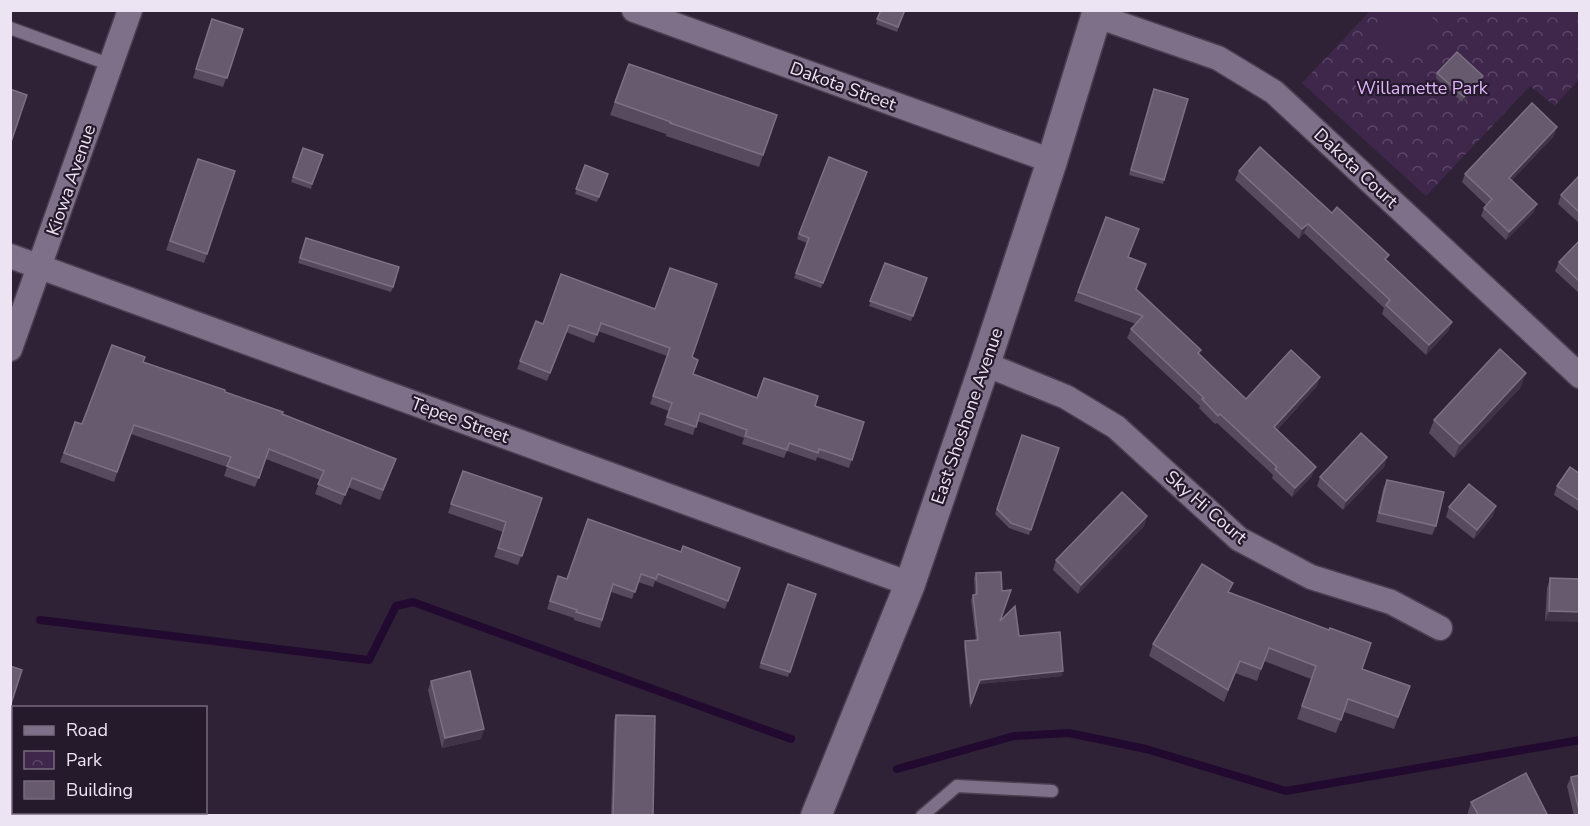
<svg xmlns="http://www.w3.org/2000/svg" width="1590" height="826" font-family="'Nunito Sans',sans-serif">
<defs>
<pattern id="park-crowns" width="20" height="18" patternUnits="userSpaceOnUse" patternTransform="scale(1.5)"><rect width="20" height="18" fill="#3e274b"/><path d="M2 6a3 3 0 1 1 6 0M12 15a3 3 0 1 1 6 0" fill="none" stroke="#5a4665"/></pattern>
</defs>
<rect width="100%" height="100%" fill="#2f2236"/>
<polygon fill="url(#park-crowns)" points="1575,10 1579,17 1579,79 1555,106 1530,86 1426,196 1302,83 1370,11"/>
<polygon fill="#3e274b" points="1388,11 1425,11 1439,24 1404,63 1369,31"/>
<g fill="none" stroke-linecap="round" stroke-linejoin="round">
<g stroke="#22092f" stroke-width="8">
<polyline points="40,620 369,660 396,606 413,602 791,739"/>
<polyline points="897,769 1014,736 1069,733 1146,749 1286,791 1580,740"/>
</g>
<defs>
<g id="service">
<polyline points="10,28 111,65"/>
<polyline points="922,816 957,786 1052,791"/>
</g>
<g id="minor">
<polyline points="634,10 1052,161"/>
<polyline points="1097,16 1218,58 1274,92 1580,376"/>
<polyline points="10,256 910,584"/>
<polyline points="10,349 130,10"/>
<polyline points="985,364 1066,397 1116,427 1239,539 1311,577 1391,602 1440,628"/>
</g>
<polyline id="tertiary" points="816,816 910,584 985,364 1052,161 1098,10"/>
</defs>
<use href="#service" stroke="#4a3f50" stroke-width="15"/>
<use href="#minor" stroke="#4a3f50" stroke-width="27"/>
<use href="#tertiary" stroke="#4a3f50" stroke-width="33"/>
<use href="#service" stroke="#7e7088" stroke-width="12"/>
<use href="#minor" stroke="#7e7088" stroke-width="24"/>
<use href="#tertiary" stroke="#7e7088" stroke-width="30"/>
</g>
<g fill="#574a5f">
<polygon points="881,10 905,10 897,32 876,24"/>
<polygon points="212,19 243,29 223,87 193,78"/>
<polygon points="629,64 763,155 759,167 666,136 666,134 610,115"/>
<polygon points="1437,73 1482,81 1462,102 1436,78"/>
<polygon points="1152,94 1164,180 1163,184 1129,175"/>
<polygon points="1554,136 1512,180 1534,212 1506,240 1481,216 1484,208 1486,205 1462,182 1465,174"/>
<polygon points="303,148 312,184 311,189 291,182"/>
<polygon points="829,157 867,172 821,288 794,278 807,243 797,239"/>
<polygon points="198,159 235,171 204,263 166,250"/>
<polygon points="585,165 608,174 597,202 575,194"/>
<polygon points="1239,171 1332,213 1386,261 1452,322 1448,331 1426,355 1382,314 1384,308 1304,233 1299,239 1235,180"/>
<polygon points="1580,175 1580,224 1558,204 1561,195"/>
<polygon points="1106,217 1129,258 1136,289 1199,355 1246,399 1317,386 1277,430 1312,476 1292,497 1272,478 1273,475 1217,423 1215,424 1199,408 1200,406 1127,338 1131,329 1136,324 1074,301"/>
<polygon points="306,238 393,287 391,292 298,263"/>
<polygon points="1580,240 1580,294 1555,271 1559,262"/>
<polygon points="885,263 927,278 911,321 869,306"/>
<polygon points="561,274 692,357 693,374 757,398 815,406 864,422 849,468 817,457 816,461 787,451 784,458 742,444 744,438 697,421 693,435 664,425 669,411 650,404 667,356 598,331 594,343 566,332 547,381 517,369 536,321 543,324"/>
<polygon points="143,362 225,392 396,459 380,500 348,487 341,505 315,494 320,480 266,459 255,487 224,476 227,467 131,434 114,482 60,462 75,422 82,424"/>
<polygon points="1521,387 1454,458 1429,433 1434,420"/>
<polygon points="1022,435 1059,448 1029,535 1009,528 995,514"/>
<polygon points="1387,457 1384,467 1343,510 1317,486 1320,477"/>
<polygon points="463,471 542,498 518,565 494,557 503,532 448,513"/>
<polygon points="1580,474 1580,512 1554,495 1557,486"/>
<polygon points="1387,480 1436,526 1432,535 1376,522 1383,489"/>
<polygon points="1449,507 1493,516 1474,539 1446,517"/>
<polygon points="1147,516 1144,526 1078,594 1053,570 1056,560"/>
<polygon points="681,552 740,568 725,609 655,581 653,587 638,582 632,599 611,592 600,628 574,620 574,618 547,609 558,576 567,579"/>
<polygon points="976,573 1000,621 1019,636 1062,676 978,684 970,709 964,646 965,641 976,640 971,600 973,595 975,595 974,578"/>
<polygon points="1550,578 1580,579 1545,621 1547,588"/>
<polygon points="788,584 816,594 788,677 759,668"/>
<polygon points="1230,593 1362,669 1410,686 1394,729 1344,712 1336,733 1297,719 1311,679 1264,661 1257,681 1235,673 1224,702 1149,656 1153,644"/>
<polygon points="431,681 484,729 481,739 442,748 428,690"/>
<polygon points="616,715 653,816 611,816 614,720"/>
<polygon points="1571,777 1580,816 1574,816 1567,786"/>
<polygon points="1471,802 1548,816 1467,816"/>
</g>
<g fill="#403348">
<polygon points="1483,76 1482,81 1462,102 1464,97"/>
<polygon points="1557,127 1554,136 1506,186 1509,178"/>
<polygon points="1537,204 1534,212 1506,240 1509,232"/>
<polygon points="1308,224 1304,233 1299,239 1302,229"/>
<polygon points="1452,322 1448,331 1426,355 1429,345"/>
<polygon points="1526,373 1521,387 1454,458 1460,444"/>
<polygon points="1320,377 1317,386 1271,436 1274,427"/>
<polygon points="1387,457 1384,467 1343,510 1346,501"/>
<polygon points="1316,467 1312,476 1292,497 1295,488"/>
<polygon points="1496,506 1493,516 1474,539 1477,530"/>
<polygon points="1147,516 1144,526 1078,594 1081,585"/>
<polygon points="1549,611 1580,612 1580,622 1545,621"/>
<polygon points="1063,671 1062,676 978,684 980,680"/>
<polygon points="484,729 481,739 442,748 445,738"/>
</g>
<g fill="#675a6f" stroke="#7c7083" stroke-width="1.5">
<polygon points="881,10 905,10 898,27 877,19"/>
<polygon points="212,19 243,29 227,78 196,69"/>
<polygon points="1457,52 1483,76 1464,97 1437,73"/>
<polygon points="629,64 777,115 763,155 670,123 671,122 615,102"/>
<polygon points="10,89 27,95 10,145"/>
<polygon points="1154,89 1188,99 1164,180 1131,170"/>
<polygon points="1532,103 1557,127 1509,178 1537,204 1509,232 1484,208 1492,199 1465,174"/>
<polygon points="1260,147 1332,213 1337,207 1389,255 1385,259 1452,322 1429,345 1386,305 1390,300 1308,224 1302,229 1239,171"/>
<polygon points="303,148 323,155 312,184 293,177"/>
<polygon points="829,157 867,172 823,283 796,273 809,238 799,234"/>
<polygon points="198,159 235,171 207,254 170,241"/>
<polygon points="585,165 608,174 599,197 576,189"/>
<polygon points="1580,175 1580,213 1561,195"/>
<polygon points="1106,217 1139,229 1128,257 1146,264 1136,289 1201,350 1198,353 1246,399 1291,350 1320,377 1274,427 1316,467 1295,488 1275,469 1277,467 1220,414 1218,416 1202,399 1204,398 1131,329 1143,316 1078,292"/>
<polygon points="306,238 399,267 393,287 300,258"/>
<polygon points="1580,240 1580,282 1559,262"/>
<polygon points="885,263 927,278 913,316 870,301"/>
<polygon points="670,268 717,284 692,357 698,360 693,374 757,398 764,378 818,396 815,406 864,422 852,460 819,449 818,453 789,443 787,450 745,436 747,430 700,413 696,427 667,417 672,403 653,396 670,348 601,323 597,335 569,325 550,373 520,361 536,321 543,324 561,274 655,309"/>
<polygon points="112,345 145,357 143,362 225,390 225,392 283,412 282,414 396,459 383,490 352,478 345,495 318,484 324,471 269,449 259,478 227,466 231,457 134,425 117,472 64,453 75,422 82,424"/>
<polygon points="1500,349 1526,373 1460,444 1434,420"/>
<polygon points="1361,433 1387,457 1346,501 1320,477"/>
<polygon points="1022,435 1059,448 1031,530 1011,523 997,509"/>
<polygon points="1570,467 1580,474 1580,501 1557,486"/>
<polygon points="463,471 542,498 522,556 498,548 506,522 451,504"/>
<polygon points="1387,480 1444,492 1436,526 1379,513"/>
<polygon points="1469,484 1496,506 1477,530 1449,507"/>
<polygon points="1122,492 1147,516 1081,585 1056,560"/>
<polygon points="588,519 681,552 683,546 740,568 728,601 658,574 656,579 641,574 635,592 613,584 602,620 576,612 577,610 550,601 558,576 567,579"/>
<polygon points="1202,564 1233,583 1228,592 1329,630 1330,628 1371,643 1362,669 1410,686 1398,717 1348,699 1341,720 1302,706 1316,666 1269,648 1261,669 1240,661 1228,690 1153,644"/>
<polygon points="1001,572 1002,591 1011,590 1000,621 1015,606 1019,636 1060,632 1063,671 980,680 971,704 965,641 978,640 973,595 977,594 976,573"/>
<polygon points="1550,578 1580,579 1580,612 1549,611"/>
<polygon points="788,584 816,594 790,672 761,663"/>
<polygon points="10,666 22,670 10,707"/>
<polygon points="470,671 484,729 445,738 431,681"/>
<polygon points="616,715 655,716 653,815 613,815"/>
<polygon points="1526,773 1548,816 1479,816 1471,802"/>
<polygon points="1580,775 1580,815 1571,777"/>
</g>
<g text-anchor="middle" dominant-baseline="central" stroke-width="4.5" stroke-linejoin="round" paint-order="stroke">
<g font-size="18" fill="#ece4f2" stroke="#25192c">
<text transform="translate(843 86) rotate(20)">Dakota Street</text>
<text transform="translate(1356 168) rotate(43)">Dakota Court</text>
<text transform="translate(71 180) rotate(-71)">Kiowa Avenue</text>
<text transform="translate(967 416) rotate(-71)">East Shoshone Avenue</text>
<text transform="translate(460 420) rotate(20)">Tepee Street</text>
<text transform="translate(1206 507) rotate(41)">Sky Hi Court</text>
</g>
<g font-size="18" fill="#dfb5fa" stroke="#25192c">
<text x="1422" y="88">Willamette Park</text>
</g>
</g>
<rect width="1590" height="826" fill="none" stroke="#ece4f2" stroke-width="24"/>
<rect x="12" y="706" width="195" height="108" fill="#25192c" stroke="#756a7b" stroke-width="1.5"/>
<rect x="24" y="726" width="30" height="9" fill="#7e7088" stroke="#756a7b" stroke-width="1.5"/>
<text x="66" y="736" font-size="18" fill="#ece4f2">Road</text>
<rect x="24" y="751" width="30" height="18" fill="url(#park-crowns)" stroke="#756a7b" stroke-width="1.5"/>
<text x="66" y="766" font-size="18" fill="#ece4f2">Park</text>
<rect x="24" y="781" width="30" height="18" fill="#675a6f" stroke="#756a7b" stroke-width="1.5"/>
<text x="66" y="796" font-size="18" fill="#ece4f2">Building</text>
</svg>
